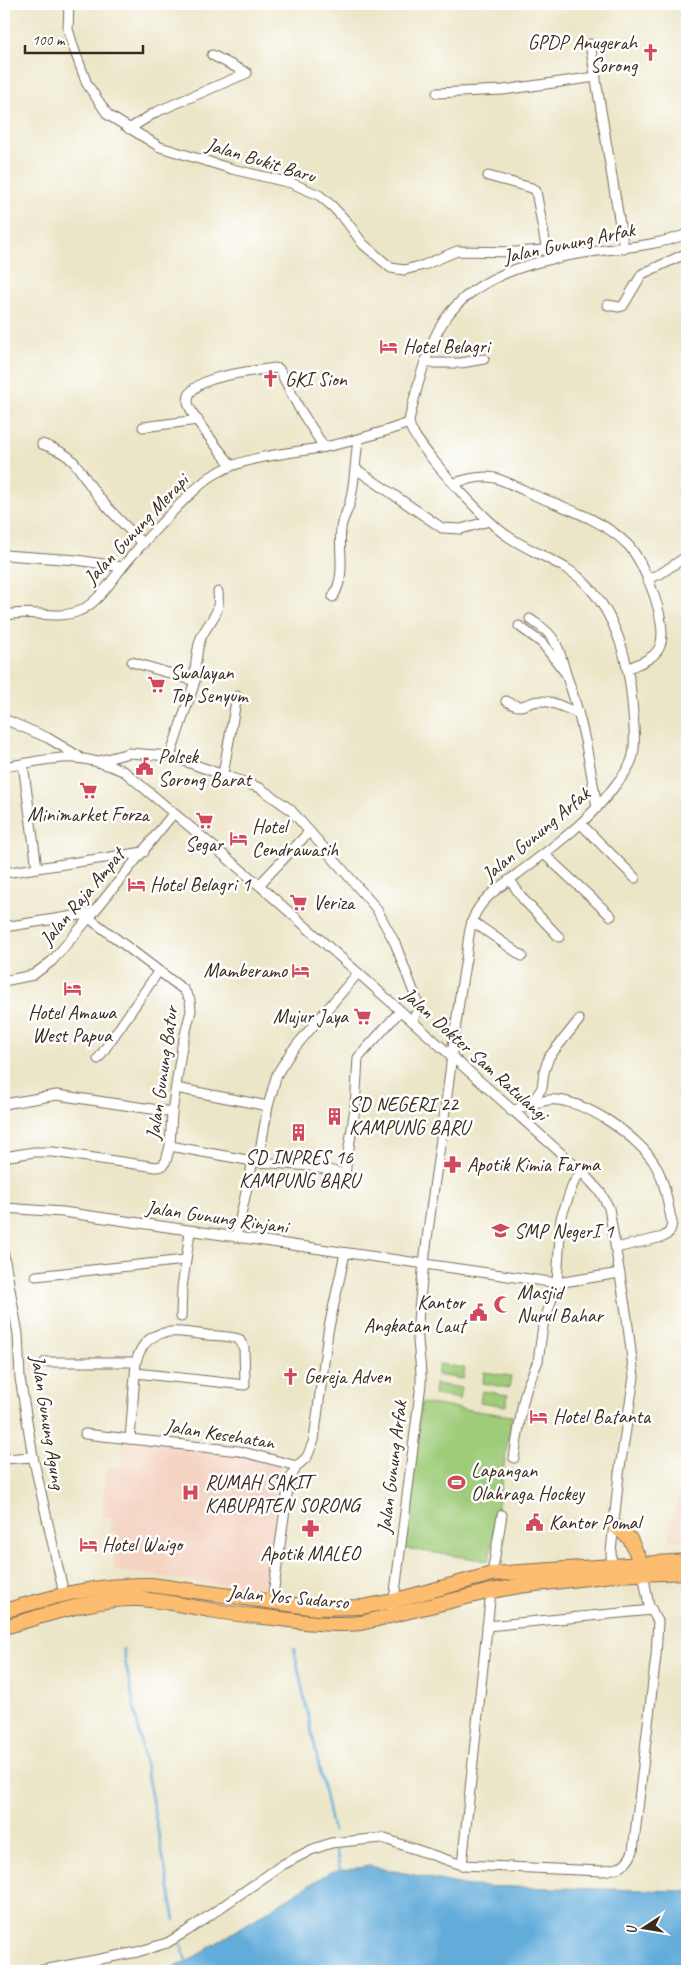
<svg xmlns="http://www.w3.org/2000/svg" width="691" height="1975" font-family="Caveat,sans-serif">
<rect width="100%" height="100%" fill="#fff"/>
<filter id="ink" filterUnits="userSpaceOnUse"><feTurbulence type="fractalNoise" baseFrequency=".02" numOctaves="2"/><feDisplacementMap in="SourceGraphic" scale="10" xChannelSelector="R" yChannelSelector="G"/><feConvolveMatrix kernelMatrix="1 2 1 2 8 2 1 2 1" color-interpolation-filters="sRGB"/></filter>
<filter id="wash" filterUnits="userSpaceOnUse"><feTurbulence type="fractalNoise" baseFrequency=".0096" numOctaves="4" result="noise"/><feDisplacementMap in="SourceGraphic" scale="20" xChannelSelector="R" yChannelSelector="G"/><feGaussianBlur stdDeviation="1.12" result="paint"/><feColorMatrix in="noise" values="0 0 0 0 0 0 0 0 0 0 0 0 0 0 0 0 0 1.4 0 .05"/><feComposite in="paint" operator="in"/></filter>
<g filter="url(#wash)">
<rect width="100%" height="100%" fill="#ece6c8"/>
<g fill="#f4d3c1">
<polygon points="124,1439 214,1451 280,1463 267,1592 113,1570 117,1532 111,1531 112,1518 102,1517 106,1467 121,1468"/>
<polygon points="687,1461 687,1543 669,1538"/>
</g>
<g fill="#9fcc79" stroke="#6d7b4c">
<polygon points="439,1364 465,1368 463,1379 437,1375"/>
<polygon points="484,1372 511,1376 509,1388 483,1383"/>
<polygon points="435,1384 462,1388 460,1399 434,1395"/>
<polygon points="482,1391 508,1395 506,1406 480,1402"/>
<polygon points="421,1403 512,1416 489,1561 403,1548"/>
</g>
<polygon fill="#62acda" stroke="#4e6b7c" points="370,1866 469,1886 687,1891 687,1971 165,1971 186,1962 330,1872"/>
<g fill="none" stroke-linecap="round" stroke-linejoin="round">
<g stroke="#62acda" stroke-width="2.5">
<polyline points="123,1649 175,1920"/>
<polyline points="294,1649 333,1832"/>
<polyline points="336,1850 340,1871"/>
<polyline points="181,1943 186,1962"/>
</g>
</g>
</g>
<g filter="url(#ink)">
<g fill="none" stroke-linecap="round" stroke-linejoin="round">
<defs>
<g id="minor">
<polyline points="69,4 68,29 74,49 87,84 108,115 160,147 232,169 291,183 319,195 332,206 347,222 363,244 391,268 404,270 424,265 457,251 515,252 544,250 558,259"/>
<polyline points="590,44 624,249"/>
<polyline points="437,93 503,90 596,77"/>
<polyline points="129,129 156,112 247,73 212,55"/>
<polyline points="488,176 532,188 536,191 547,252"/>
<polyline points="608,305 619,307 623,306 642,274 687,253"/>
<polyline points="426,363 461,363 484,359"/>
<polyline points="143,427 198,420"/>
<path d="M42,444c35,12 33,21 53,48 14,19 32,35 48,52"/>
<path d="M231,465c-9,-12 -42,-51 -43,-63 -2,-27 68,-31 87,-34l4,1 20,39 25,39"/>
<polyline points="356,469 442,528 461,529 489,521"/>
<path d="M455,483c12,-4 27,-8 40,-5 13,4 26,11 39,17 31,13 68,24 93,49 17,16 42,80 33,102 -5,13 -21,17 -33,23"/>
<polyline points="4,555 77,560 122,567"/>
<polyline points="647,579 660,574 687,556"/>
<path d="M333,597c14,-25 5,-42 8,-69 1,-9 7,-17 9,-26 5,-20 5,-41 8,-62"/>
<path d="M4,616c24,-8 50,5 75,-5 18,-7 33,-31 45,-46 19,-23 40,-45 62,-67 9,-8 18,-18 29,-24 33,-19 73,-20 110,-27 29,-6 56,-14 84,-24"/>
<path d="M530,619c8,6 18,11 23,20 8,11 9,23 13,35 16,43 24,89 31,134"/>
<polyline points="519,626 542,643 564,671"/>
<polyline points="132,662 195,681"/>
<path d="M506,701c19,11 17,1 34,0 11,-1 27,8 38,12"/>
<polyline points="4,719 48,738 78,756"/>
<path d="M170,756l24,-72c1,-13 2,-34 7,-46 9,-20 20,-22 17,-46"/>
<polyline points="99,761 129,753 170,756 260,788 290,809 376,908 395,943 416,998 418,1010 412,1021"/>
<polyline points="23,764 37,868"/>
<path d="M4,767c50,-8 72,-18 121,5l134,113 322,286 20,22 8,15 18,110 7,59 -15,97 -8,78 1,17"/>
<polyline points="223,774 237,696"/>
<polyline points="581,824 635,878"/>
<polyline points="544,854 611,916"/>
<polyline points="4,873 144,852"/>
<polyline points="510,880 523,899 559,937"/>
<polyline points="259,885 309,832"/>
<polyline points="472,921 522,956"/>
<polyline points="4,927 93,913"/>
<polyline points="4,981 33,975 52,961 89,918 173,814"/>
<polyline points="98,1059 158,972"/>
<polyline points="176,1088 268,1106"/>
<polyline points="4,1104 57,1095 172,1112"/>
<polyline points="531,1104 542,1088 544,1072 549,1057 579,1020"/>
<path d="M511,1111c13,-4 25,-9 37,-11 33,-4 93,38 108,66 10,18 11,37 16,56 -1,8 -2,11 -9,15l-47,11"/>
<polyline points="170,1146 258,1162 311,1166 345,1174 355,1108 358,1058 400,1011"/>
<polyline points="4,1157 34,1152 53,1152 156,1167 162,1166 166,1161 170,1146 172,1112 182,1046 191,1011 190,1000 184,990 89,918"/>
<polyline points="258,1162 268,1106 277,1074 291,1052 358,973"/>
<polyline points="4,1208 63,1212 557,1283 620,1273"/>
<polyline points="236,1237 253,1161"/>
<polyline points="4,1255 18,1334 20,1378 33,1457 64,1594"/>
<polyline points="36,1276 185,1260"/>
<polyline points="181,1317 182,1288 190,1232"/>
<polyline points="45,1362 136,1362"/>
<path d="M136,1373l109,12 -1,-37 -5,-9c-10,-3 -21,-3 -32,-4 -30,-4 -61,-11 -71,27l-6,77 109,12 58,15"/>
<polyline points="85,1434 130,1439"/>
<polyline points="514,1458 523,1402 527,1387 538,1361 543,1326 557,1283 561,1218 573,1184 581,1171"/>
<polyline points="4,1459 33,1457"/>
<polyline points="492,1574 502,1515"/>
<polyline points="272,1602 289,1481 297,1466 307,1457 314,1440 328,1332 345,1253"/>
<path d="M392,1616l29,-232c1,-21 -5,-41 -3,-62 7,-90 24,-178 34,-267 4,-32 8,-64 14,-96 2,-13 2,-28 7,-40 7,-20 27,-32 43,-44 36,-27 75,-55 101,-92 6,-7 12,-15 15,-24 5,-15 1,-42 0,-57 -3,-40 -16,-86 -44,-116 -22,-24 -56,-32 -82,-51 -19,-12 -93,-92 -97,-112 0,-3 1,-7 2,-11 7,-29 17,-68 34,-93 33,-47 99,-61 153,-68 29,-4 61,-6 89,-17"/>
<polyline points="487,1626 652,1610"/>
<polyline points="462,1865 491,1591"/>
<path d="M38,1971l99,-19 30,-9 20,-12 95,-66 29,-15 20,-7 51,-5 80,27 140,6c16,-2 25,-4 31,-20l23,-195 2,-35 -9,-15 -6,-33"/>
</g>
<g id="highway">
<polyline points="615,1526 630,1539 641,1563"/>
<path d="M4,1611c51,-15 92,-27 147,-26l166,23 45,-1 31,-6 99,-27 195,-13"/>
<path d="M4,1627c43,-12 89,-29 134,-28 24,1 48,7 72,11 21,4 42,6 64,8 29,4 58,8 87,5l130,-32 28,-5 94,-11 74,-3"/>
</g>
</defs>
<use href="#minor" stroke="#796c5a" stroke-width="11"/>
<use href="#highway" stroke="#796c5a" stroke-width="16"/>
<use href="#minor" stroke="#fff" stroke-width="9"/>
<use href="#highway" stroke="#fcbd6f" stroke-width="14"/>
</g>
</g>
<defs>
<symbol id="church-bare" viewBox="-9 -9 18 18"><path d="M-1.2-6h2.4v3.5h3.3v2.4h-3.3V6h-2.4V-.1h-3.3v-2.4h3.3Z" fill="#d1495b" stroke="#fff" stroke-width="2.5" paint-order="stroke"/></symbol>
<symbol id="hotel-bare" viewBox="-9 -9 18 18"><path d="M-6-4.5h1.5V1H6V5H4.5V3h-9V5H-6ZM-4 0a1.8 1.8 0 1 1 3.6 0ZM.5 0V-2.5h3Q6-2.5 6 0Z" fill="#d1495b" stroke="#fff" stroke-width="2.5" paint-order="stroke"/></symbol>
<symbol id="supermarket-bare" viewBox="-9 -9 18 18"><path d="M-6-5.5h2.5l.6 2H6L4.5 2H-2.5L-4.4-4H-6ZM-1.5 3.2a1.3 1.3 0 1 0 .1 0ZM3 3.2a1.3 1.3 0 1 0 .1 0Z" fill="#d1495b" stroke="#fff" stroke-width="2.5" paint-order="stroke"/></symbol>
<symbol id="civic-bare" viewBox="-9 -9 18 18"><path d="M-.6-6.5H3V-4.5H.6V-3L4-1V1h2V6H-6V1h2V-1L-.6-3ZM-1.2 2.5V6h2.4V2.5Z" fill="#d1495b" stroke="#fff" stroke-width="2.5" paint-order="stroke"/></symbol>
<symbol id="building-bare" viewBox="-9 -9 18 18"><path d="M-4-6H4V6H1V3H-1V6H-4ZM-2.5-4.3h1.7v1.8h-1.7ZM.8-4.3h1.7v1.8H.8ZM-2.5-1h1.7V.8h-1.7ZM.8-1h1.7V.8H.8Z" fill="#d1495b" stroke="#fff" stroke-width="2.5" paint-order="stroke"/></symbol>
<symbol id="pharmacy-bare" viewBox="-9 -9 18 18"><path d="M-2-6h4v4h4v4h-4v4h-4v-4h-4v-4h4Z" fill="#d1495b" stroke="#fff" stroke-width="2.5" paint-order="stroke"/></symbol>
<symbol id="school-bare" viewBox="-9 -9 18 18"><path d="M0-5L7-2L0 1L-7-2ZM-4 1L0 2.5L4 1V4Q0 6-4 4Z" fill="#d1495b" stroke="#fff" stroke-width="2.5" paint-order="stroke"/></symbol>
<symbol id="mosque-bare" viewBox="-9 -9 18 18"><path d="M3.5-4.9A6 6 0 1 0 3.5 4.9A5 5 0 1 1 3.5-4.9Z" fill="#d1495b" stroke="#fff" stroke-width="2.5" paint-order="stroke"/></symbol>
<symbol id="stadium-bare" viewBox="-9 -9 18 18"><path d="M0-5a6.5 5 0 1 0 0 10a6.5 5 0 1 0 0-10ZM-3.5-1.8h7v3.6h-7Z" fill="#d1495b" stroke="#fff" stroke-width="2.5" paint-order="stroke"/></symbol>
<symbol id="hospital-bare" viewBox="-9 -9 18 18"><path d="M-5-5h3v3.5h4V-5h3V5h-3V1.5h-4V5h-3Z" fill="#d1495b" stroke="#fff" stroke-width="2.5" paint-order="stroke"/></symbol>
</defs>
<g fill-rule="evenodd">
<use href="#church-bare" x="638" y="40" width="25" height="25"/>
<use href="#hotel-bare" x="376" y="334" width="25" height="25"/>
<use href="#church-bare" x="258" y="366" width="25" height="25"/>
<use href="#supermarket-bare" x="144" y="672" width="25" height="25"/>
<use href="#civic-bare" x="132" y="754" width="25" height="25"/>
<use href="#supermarket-bare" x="76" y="778" width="25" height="25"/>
<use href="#supermarket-bare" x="192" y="808" width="25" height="25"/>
<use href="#hotel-bare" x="226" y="826" width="25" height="25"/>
<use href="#hotel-bare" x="124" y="872" width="25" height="25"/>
<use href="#supermarket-bare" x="286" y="890" width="25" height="25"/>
<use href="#hotel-bare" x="288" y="958" width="25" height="25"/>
<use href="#hotel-bare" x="60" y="976" width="25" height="25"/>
<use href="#supermarket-bare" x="350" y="1004" width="25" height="25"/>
<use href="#building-bare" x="322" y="1104" width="25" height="25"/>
<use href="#building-bare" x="286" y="1120" width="25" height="25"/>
<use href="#pharmacy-bare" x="440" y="1152" width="25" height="25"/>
<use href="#school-bare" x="488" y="1218" width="25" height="25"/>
<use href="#mosque-bare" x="490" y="1292" width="25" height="25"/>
<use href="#civic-bare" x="466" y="1300" width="25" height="25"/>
<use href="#church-bare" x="278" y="1364" width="25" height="25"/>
<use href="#hotel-bare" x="526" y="1404" width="25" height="25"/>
<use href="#stadium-bare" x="444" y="1470" width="25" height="25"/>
<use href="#hospital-bare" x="178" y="1480" width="25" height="25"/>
<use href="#civic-bare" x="522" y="1510" width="25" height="25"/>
<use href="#pharmacy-bare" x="298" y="1516" width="25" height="25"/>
<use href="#hotel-bare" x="76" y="1532" width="25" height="25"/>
</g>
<g text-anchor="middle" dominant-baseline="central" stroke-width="5" stroke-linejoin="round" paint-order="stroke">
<g font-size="20" fill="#3b2a1e" stroke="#fff" text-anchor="start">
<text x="637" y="42" text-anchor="end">GPDP Anugerah<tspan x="637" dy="23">Sorong</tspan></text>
<text x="403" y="346">Hotel Belagri</text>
<text x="285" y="379">GKI Sion</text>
<text x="170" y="672">Swalayan<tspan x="170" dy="23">Top Senyum</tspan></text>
<text x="158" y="756">Polsek<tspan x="158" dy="23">Sorong Barat</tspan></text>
<text x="88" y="814" text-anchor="middle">Minimarket Forza</text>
<text x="252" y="826">Hotel<tspan x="252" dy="23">Cendrawasih</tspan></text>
<text x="204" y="844" text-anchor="middle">Segar</text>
<text x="150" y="884">Hotel Belagri 1</text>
<text x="313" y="902">Veriza</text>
<text x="287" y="970" text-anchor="end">Mamberamo</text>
<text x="72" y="1012" text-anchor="middle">Hotel Amawa<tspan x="72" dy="23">West Papua</tspan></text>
<text x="348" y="1016" text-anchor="end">Mujur Jaya</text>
<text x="349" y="1104">SD NEGERI 22<tspan x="349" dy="23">KAMPUNG BARU</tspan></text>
<text x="299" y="1157" text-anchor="middle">SD INPRES 16<tspan x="299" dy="23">KAMPUNG BARU</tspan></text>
<text x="467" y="1164">Apotik Kimia Farma</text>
<text x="514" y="1231">SMP NegerI 1</text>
<text x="517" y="1292">Masjid<tspan x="517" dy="23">Nurul Bahar</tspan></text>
<text x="465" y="1302" text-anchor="end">Kantor<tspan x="465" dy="23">Angkatan Laut</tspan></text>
<text x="304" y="1376">Gereja Adven</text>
<text x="553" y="1416">Hotel Batanta</text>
<text x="471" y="1470">Lapangan<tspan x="471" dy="23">Olahraga Hockey</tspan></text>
<text x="205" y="1482">RUMAH SAKIT<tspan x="205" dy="23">KABUPATEN SORONG</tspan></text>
<text x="549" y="1522">Kantor Pomal</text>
<text x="102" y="1544">Hotel Waigo</text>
<text x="310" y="1553" text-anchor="middle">Apotik MALEO</text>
</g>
<g font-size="20" fill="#3b2a1e" stroke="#fff">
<text transform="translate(261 160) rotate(17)">Jalan Bukit Baru</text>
<text transform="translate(569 243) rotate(-12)">Jalan Gunung Arfak</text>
<text transform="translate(136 529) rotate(-47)">Jalan Gunung Merapi</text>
<text transform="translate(536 834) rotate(-40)">Jalan Gunung Arfak</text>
<text transform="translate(82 897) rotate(-50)">Jalan Raja Ampat</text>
<text transform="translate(475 1054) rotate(42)">Jalan Dokter Sam Ratulangi</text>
<text transform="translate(162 1073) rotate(-82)">Jalan Gunung Batur</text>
<text transform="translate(217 1217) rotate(8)">Jalan Gunung Rinjani</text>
<text transform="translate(48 1422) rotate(81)">Jalan Gunung Agung</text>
<text transform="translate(220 1434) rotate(9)">Jalan Kesehatan</text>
<text transform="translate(392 1467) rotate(-83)">Jalan Gunung Arfak</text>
<text transform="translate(288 1597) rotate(5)">Jalan Yos Sudarso</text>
</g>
</g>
<rect width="691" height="1975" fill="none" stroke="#fff" stroke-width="20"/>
<g transform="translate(644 1928) rotate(258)" stroke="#ffffff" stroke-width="4" paint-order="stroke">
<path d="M0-4L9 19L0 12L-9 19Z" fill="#3b2a1e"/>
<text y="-8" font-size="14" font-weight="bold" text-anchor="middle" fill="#3b2a1e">U</text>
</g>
<path d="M25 45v8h118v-8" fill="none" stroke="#3b2a1e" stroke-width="2.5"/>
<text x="32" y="45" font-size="15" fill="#3b2a1e" stroke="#ffffff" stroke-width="4" paint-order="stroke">100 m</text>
</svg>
